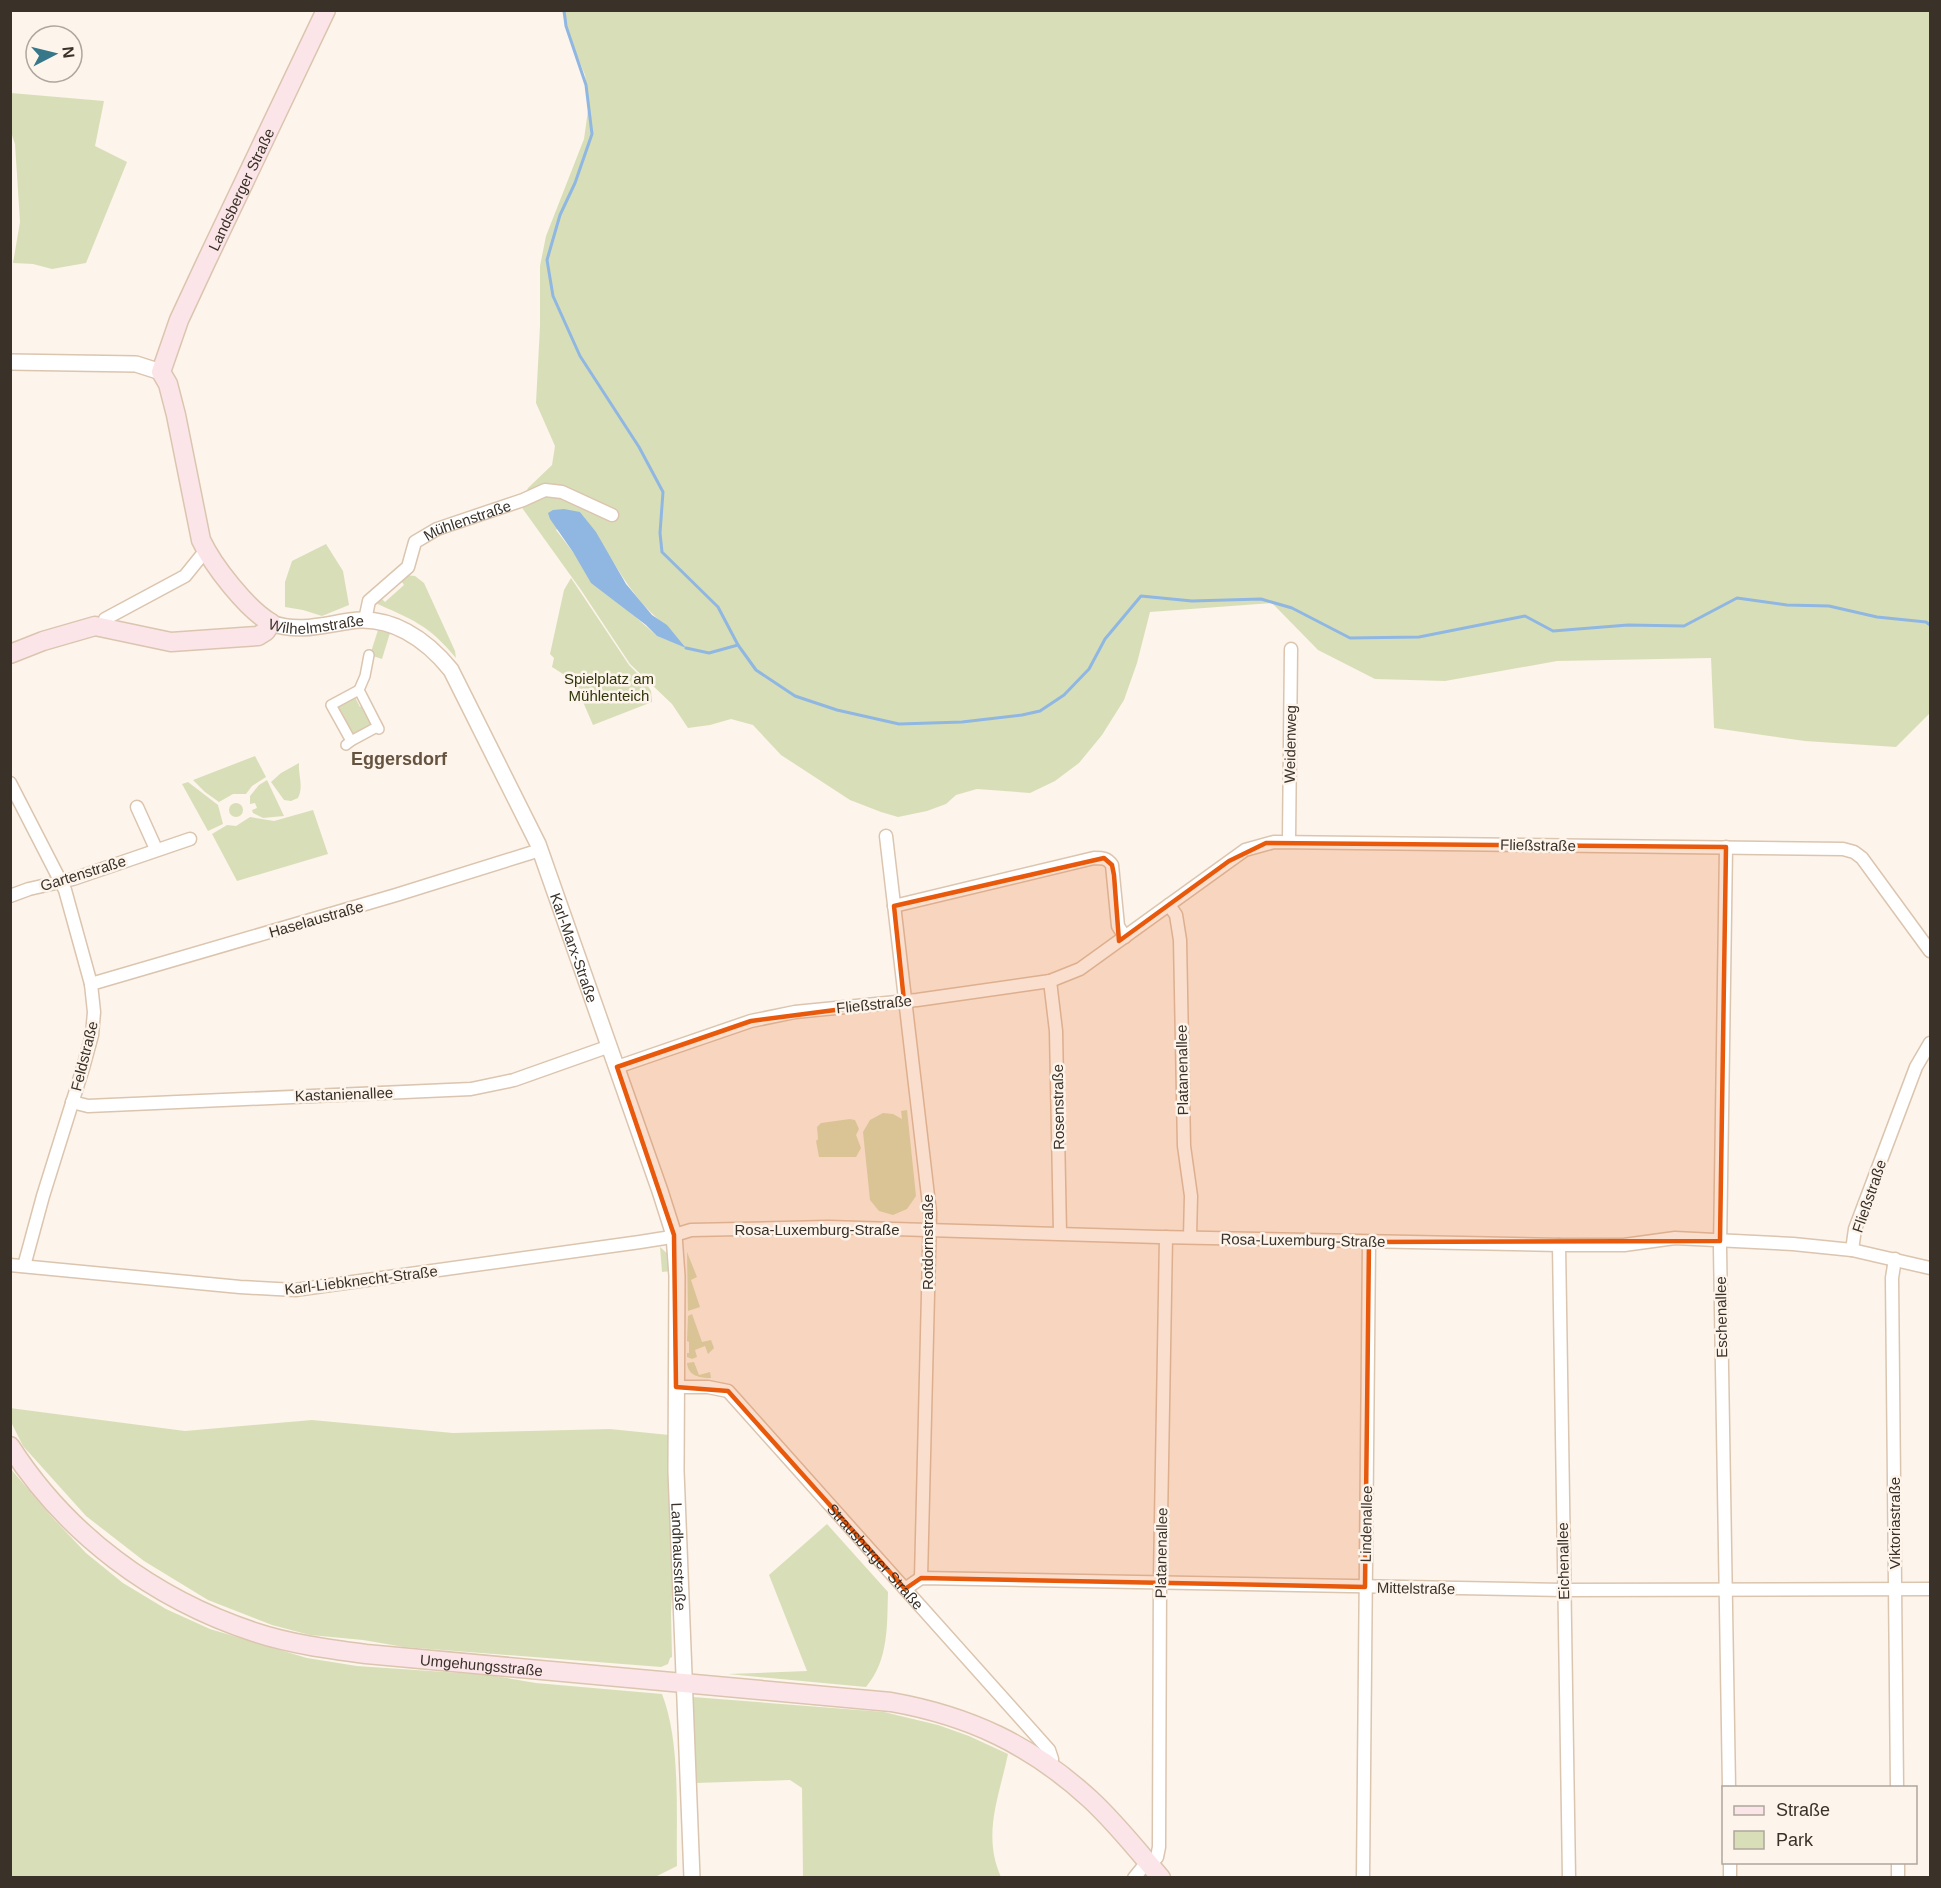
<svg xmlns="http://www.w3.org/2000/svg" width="1941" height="1888" font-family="Helvetica,sans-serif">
<rect width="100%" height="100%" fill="#fdf4eb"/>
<g fill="#d8dfb8" fill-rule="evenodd">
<path d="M562,11h1368v702l-34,34 -91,-6 -91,-13 -3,-70 -154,3 -112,20 -70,-2 -57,-29 -46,-47 -122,9 -13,51 -13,37 -22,35 -23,28 -24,18 -25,12 -53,-4 -21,6 -10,9 -19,7 -29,6 -17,-5 -31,-12 -69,-45 -28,-30 -22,-6 -21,6 -22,3 -16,-24 -42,-40 -49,-74 -61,-85 8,-17 24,-23 3,-19 -19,-43 4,-77v-60l6,-30 38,-97 5,-36 -4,-28 -17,-41zM580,512c21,27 36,58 57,85 14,19 34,30 48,50l-28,-11 -27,-24 -57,-60 -17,-22z"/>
<polygon points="11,93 104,101 95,146 127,162 86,263 52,269 33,264 13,263 20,222 15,144 11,132"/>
<polygon points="326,544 343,571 349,605 322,616 303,610 285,607 285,582 292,561"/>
<path d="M405,575l10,1 9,7 31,68 1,7c-28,-34 -45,-39 -83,-56l6,-6 6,6 19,-17 -4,-6z"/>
<polygon points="571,578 629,665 644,680 651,691 652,702 593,725 574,681 552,667 554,658 550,654 564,590"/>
<polygon points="378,630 390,633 382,659 370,655"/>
<polygon points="354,695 360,707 365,705 374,724 353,735 336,704"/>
<polygon points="255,756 266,777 252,786 246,794 233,794 219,802 205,792 193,780"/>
<path d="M299,763c-1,12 5,24 -1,35l-7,3 -7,-1 -13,-18 10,-9z"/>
<polygon points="267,780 284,816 263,818 253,813 252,810 257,808 255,803 250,804 250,796 259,785"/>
<polygon points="188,782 218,805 223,824 208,831 182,784"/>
<circle cx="236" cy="810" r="7"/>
<polygon points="313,810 328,854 237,881 212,834 227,825 236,826 250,817 274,821"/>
<polygon points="907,1110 916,1196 907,1209 893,1215 879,1211 870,1200 863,1132 870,1120 883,1113 893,1114 902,1119 901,1111"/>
<polygon points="850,1119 855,1120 859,1129 856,1135 861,1148 856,1157 819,1157 816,1141 818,1139 817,1127 821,1123"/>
<polygon points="660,1247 669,1255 672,1271 662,1272"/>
<polygon points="687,1252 697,1277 691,1280 700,1307 688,1311"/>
<polygon points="692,1314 702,1342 711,1340 714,1348 708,1354 705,1346 695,1350 697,1357 692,1359 687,1357 687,1353 689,1353 689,1342 687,1341 688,1316"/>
<path d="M694,1362l5,13 11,-3 1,6c-11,0 -23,-2 -24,-15z"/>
<polygon points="10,1408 185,1431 312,1420 453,1433 610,1429 669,1435 674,1560 671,1613 672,1657 670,1658 668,1664 661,1667 404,1647 363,1640 310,1635 272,1625 208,1600 144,1561 86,1516 23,1446 11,1422"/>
<path d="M10,1468l40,47 36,38 37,30 43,26 44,20 97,29 50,8 132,9 47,8 126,11c19,49 14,119 15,172l-24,12 -642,-1z"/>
<path d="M827,1524l61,68c-1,33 1,68 -22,95l-138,-13 79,-3 -38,-96z"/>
<path d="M693,1697l191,15 54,13 31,11 39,18c-9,43 -26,81 -7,123h-198l-1,-89 -12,-8 -94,3z"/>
</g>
<polygon fill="#90b7e2" points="564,509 580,512 596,532 626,584 652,615 667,625 686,648 657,636 646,625 591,583 573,552 550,519 548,513 553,510"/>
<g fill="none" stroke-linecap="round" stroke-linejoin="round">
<g stroke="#90b7e2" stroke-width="3">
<polyline points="564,10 566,26 586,85 592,134 575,183 560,215 547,260 553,296 580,356 639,447 663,492 660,533 662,552 718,607 738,645 756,670 795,696 837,710 899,724 962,722 1022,715 1040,711 1064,695 1089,669 1105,639 1141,596 1192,601 1261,599 1292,608 1350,638 1419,637 1525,616 1553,631 1628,625 1684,626 1737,598 1787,605 1829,606 1877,617 1926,622 1930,625"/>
<polyline points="686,648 709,653 738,645"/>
</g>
<defs>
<g id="pedestrian">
<polyline points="369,655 365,676 359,690 379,729"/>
<polyline points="351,741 377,727"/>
<polyline points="346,745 351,741 331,705 359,690"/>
</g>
<g id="minor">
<path id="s1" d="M365,620l4,-19 39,-34 7,-25 22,-13 86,-29 22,-10 17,2 50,23"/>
<polyline points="103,627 105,619 185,576 206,550"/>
<polyline points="10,783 65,890 91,984 94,1012 92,1035 83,1068 43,1196 24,1266"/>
<polyline points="137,807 156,849"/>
<polyline points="886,836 930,1213 921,1578"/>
<polyline points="1289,840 1291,649"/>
<polyline points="1726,847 1720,1248 1729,1788"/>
<polyline points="10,896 29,889 73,879 190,839"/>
<polyline points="1169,905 1176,915 1180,940 1184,1146 1191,1196 1190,1237"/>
<path d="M894,906l200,-48c9,0 13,0 18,7l6,61 7,11"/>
<polyline points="1050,981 1056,1031 1060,1233"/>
<polyline points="91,984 396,895 540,850"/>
<polyline points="617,1067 751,1021 795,1012 917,1000 1050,981 1080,969 1245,850 1274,842 1843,849 1854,852 1862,858 1930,951"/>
<polyline points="72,1102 88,1106 471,1089 514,1080 610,1046"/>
<polyline points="1559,1245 1569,1878"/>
<polyline points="1852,1250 1855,1229 1916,1067 1930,1043"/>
<polyline points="1895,1259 1892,1278 1897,1788"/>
<polyline points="10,1265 240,1287 295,1290 640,1242 665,1238 691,1230 828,1227 1159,1237 1559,1245 1624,1245 1675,1238 1793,1244 1852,1250 1930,1268"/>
<path id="s2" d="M676,1387h32l20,4 321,359 3,9 -3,6"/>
<polyline points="905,1589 921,1578 1564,1590 1930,1589"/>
<polyline points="1730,1862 1730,1878"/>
<polyline points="1898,1862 1898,1878"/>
<polyline points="1150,1865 1157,1857 1159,1847 1160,1577 1166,1237"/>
<polyline points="1134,1878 1147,1862"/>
<polyline points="1363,1878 1369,1242"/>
</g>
<g id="tertiary">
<polyline points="10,362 136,364 161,372"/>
<path id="s3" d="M271,623c27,10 52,2 79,-2 41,-6 76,18 101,49l87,174 122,347 14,44 3,41 -1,195 16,407"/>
</g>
<g id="secondary">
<path id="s4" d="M10,654l33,-13 52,-15 76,16 87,-6 8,-5 5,-8c-24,-14 -58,-57 -70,-83l-25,-125 -8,-31 -7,-12 18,-52 27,-58 120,-252"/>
<path id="s5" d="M10,1446c57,89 144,153 244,186 36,12 74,17 112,22l525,48c79,14 140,43 199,97 26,24 48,52 71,79"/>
</g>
</defs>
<use href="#pedestrian" stroke="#dbc5af" stroke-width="12"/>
<use href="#minor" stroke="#dbc5af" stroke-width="15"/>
<use href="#tertiary" stroke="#dbc5af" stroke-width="18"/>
<use href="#secondary" stroke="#dbc5af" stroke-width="21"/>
<use href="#pedestrian" stroke="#fff" stroke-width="9"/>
<use href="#minor" stroke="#fff" stroke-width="12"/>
<use href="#tertiary" stroke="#fff" stroke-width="15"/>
<use href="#secondary" stroke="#fce5e8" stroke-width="18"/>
</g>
<path fill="#e8590c" fill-opacity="0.2" stroke="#e8590c" stroke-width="4.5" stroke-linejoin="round" d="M1266,843l460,4 -6,394 -351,1 -4,345 -444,-9 -16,11 -177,-198 -52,-4 -2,-152 -57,-168 134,-46 153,-20 -10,-95 210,-48 8,7 2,10 5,66 110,-80z"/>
<g text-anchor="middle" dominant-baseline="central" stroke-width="5" stroke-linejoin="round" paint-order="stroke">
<g font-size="15" fill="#3a3229" stroke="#fdf4eb">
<text stroke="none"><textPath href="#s4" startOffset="756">Landsberger Straße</textPath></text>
<text stroke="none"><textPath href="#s1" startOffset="154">Mühlenstraße</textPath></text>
<text stroke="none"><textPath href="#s3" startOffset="46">Wilhelmstraße</textPath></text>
<text transform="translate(1290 744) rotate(-89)">Weidenweg</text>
<text transform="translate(1538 845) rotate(1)">Fließstraße</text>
<text transform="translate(83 873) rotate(-17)">Gartenstraße</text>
<text transform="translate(316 919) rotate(-16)">Haselaustraße</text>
<text stroke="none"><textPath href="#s3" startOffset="502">Karl-Marx-Straße</textPath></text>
<text transform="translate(874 1004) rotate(-6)">Fließstraße</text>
<text transform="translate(84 1056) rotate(-76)">Feldstraße</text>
<text transform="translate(1182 1070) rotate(-91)">Platanenallee</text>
<text transform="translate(344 1094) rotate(-2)">Kastanienallee</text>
<text transform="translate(1058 1107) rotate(-91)">Rosenstraße</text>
<text transform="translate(1869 1196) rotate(-71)">Fließstraße</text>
<text x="817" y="1229">Rosa-Luxemburg-Straße</text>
<text transform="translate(1303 1240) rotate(1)">Rosa-Luxemburg-Straße</text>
<text transform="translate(927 1242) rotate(-90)">Rotdornstraße</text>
<text transform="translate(361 1280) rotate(-7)">Karl-Liebknecht-Straße</text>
<text transform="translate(1721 1317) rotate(-91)">Eschenallee</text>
<text transform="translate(1894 1523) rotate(-90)">Viktoriastraße</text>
<text transform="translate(1366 1524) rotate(-89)">Lindenallee</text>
<text transform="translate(1161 1553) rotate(-89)">Platanenallee</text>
<text stroke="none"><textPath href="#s3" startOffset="1128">Landhausstraße</textPath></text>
<text stroke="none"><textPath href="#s2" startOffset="274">Strausberger Straße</textPath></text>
<text transform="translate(1563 1561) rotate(-91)">Eichenallee</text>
<text transform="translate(1416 1588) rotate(1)">Mittelstraße</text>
<text stroke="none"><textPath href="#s5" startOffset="543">Umgehungsstraße</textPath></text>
</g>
<g font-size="15" fill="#31370c" stroke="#fdf4eb">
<text x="609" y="678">Spielplatz am<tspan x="609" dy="17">Mühlenteich</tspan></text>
</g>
<g font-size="18" font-weight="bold" fill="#655340" stroke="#fdf4eb">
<text x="399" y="759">Eggersdorf</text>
</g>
</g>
<rect width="1941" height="1888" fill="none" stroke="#3a3229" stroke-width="24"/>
<rect x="1722" y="1786" width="195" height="78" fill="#fdf4eb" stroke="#afa69d" stroke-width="1.5"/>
<rect x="1734" y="1806" width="30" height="9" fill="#fce5e8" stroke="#afa69d" stroke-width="1.5"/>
<text x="1776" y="1816" font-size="18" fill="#3a3229">Straße</text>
<rect x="1734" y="1831" width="30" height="18" fill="#d8dfb8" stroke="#afa69d" stroke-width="1.5"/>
<text x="1776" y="1846" font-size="18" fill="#3a3229">Park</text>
<g transform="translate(54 54) rotate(83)"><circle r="28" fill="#fdf4eb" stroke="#afa69d" stroke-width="1.5"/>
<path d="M0-4.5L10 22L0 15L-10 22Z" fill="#36778a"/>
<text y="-9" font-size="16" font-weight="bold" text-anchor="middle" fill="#3a3229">N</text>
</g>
</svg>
